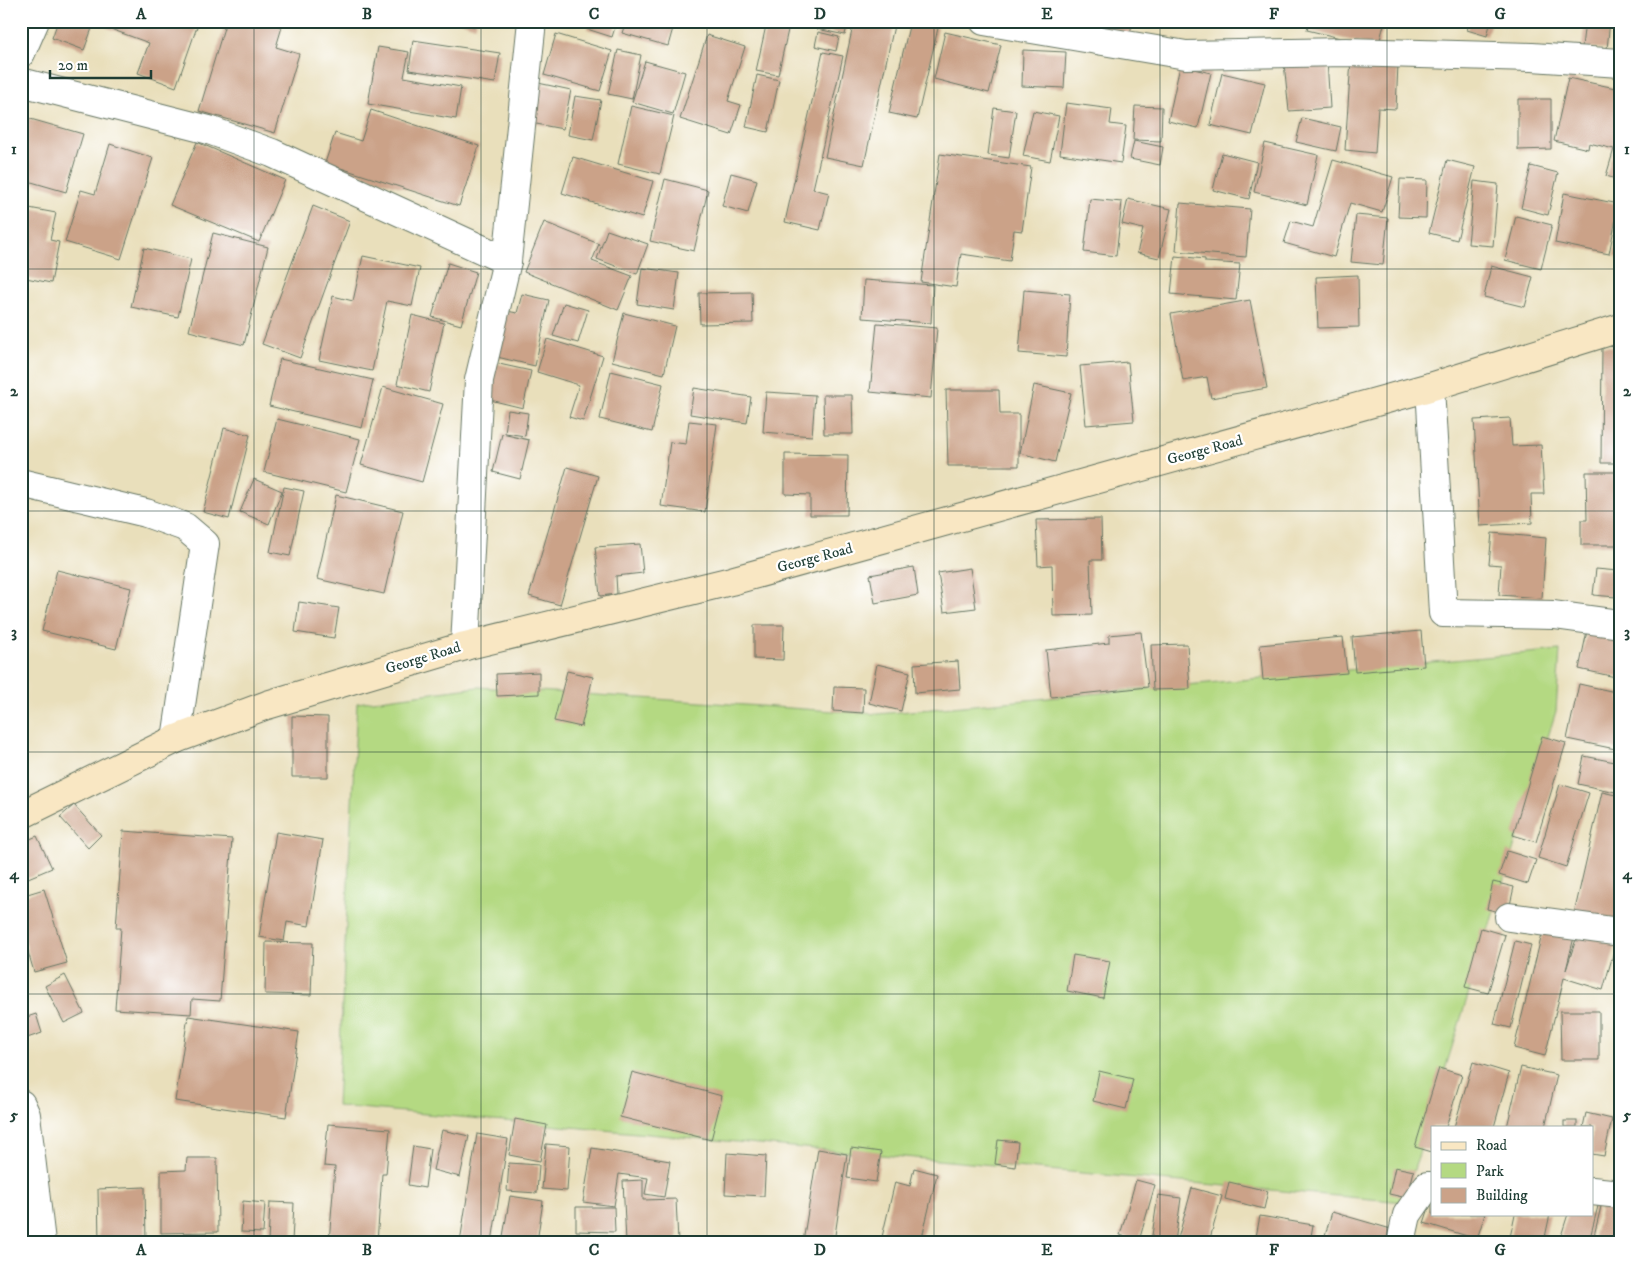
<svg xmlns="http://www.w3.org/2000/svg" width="1641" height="1263" font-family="'IM FELL DW Pica',serif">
<rect width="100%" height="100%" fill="#fff"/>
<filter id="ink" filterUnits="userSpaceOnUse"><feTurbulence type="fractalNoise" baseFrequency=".02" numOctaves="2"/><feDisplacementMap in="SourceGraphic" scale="10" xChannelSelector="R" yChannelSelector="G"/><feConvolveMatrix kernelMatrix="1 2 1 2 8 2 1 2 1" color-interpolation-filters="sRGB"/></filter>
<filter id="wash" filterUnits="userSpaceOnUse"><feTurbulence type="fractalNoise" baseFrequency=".0096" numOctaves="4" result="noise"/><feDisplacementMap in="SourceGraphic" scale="20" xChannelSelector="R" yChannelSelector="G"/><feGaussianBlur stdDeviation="1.12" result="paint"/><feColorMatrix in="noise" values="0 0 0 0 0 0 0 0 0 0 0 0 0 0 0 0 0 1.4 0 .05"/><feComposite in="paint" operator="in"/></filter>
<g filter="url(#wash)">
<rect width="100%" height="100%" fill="#e9dfbb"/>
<polygon fill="#b4d982" stroke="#6a8b5b" points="1560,650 1556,711 1404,1202 337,1106 357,703 478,687 878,714"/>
<g id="blocks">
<g fill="#cba288">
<polygon points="58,21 199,21 176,87 138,73 149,43 94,23 84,50 52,38"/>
<polygon points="226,21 262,21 282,27 276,47 299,54 275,133 199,111"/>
<polygon points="458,21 477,21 475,27"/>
<polygon points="589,21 617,21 612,37 587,29"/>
<polygon points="626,21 675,21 668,46 622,33"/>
<polygon points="718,21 736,21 735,27"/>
<polygon points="767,21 790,21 778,75 756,71"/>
<polygon points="819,21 848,21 845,35 817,29"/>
<polygon points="854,21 895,21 864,165 825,157"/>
<polygon points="1090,21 1133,21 1129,37 1089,28"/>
<polygon points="1309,21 1385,21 1378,47 1307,30"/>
<polygon points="1470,21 1491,21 1487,36 1467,30"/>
<polygon points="1585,21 1610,21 1607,49 1582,47"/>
<polygon points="910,22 938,28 917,119 889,113"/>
<polygon points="818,32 839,37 836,51 815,46"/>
<polygon points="945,32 1001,45 989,93 934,79"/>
<polygon points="556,34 612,51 600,91 544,75"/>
<polygon points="707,35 745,47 728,101 741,105 731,135 680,119"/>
<polygon points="413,40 500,53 495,83 409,70"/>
<polygon points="378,47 409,52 404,77 461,87 456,119 368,104"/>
<polygon points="618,50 641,55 632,99 608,94"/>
<polygon points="1023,50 1066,52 1064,88 1022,86"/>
<polygon points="823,52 843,56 813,189 829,193 820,230 785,222"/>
<polygon points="1327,60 1330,108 1289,111 1284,63"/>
<polygon points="1351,60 1398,64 1396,109 1378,108 1375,153 1345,150"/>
<polygon points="645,61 685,72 673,114 632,102"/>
<polygon points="1180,66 1211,73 1198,128 1168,121"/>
<polygon points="1222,73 1265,83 1252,135 1210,125"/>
<polygon points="757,75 779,80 768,132 746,127"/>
<polygon points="1568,78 1620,89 1620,137 1617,150 1620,151 1620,180 1606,176 1614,149 1589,143 1588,149 1554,141"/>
<polygon points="538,83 571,90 563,129 531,123"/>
<polygon points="575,96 601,100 593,140 568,135"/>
<polygon points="1518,99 1551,99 1551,149 1518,150"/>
<polygon points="1066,103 1112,109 1110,124 1126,126 1121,163 1060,154"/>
<polygon points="631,106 674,116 660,174 618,164"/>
<polygon points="1135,106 1162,107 1161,141 1133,140"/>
<polygon points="994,108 1016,111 1009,158 988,155"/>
<polygon points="371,110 479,146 459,206 325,163 335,133 361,141"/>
<polygon points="1033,111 1059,116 1050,161 1023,156"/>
<polygon points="27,118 83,134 66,192 21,179 21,136"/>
<polygon points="1302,118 1341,127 1336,151 1296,142"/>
<polygon points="1134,141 1163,147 1160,165 1130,159"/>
<polygon points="197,142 285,180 259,242 170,205"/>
<polygon points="1265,143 1318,155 1307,205 1254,192"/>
<polygon points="110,144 153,158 121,259 65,242 81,190 95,194"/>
<polygon points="1222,153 1257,162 1249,199 1213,190"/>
<polygon points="940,154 1031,167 1022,231 1014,230 1010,261 961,254 956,287 921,282"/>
<polygon points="573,157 653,181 642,218 562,193"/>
<polygon points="1333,160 1393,177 1382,212 1350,203 1334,257 1284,243 1291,221 1313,227"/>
<polygon points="1447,160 1475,167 1457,240 1429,233"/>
<polygon points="1531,166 1558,173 1548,215 1521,208"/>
<polygon points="731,173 757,180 748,213 722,206"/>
<polygon points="665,179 708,190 694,251 650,241"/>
<polygon points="1400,179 1427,180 1426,218 1398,217"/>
<polygon points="1474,181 1498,184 1493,246 1468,244"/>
<polygon points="1564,193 1619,204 1609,254 1555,243"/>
<polygon points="1090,199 1122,202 1116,256 1084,252"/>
<polygon points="1128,199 1171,209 1159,258 1137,253 1143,229 1122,224"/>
<polygon points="1180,203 1250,209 1246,257 1176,251"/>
<polygon points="313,206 350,221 300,358 262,344"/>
<polygon points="29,208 56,213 50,240 59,242 51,283 21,277 21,249"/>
<polygon points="1356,215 1388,218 1383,265 1351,262"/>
<polygon points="1516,216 1552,225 1541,269 1505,260"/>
<polygon points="544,222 599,244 592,261 632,276 618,310 524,272"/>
<polygon points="607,230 648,244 637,274 597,259"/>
<polygon points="1619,232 1620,232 1620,257 1614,256"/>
<polygon points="213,233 268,247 244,345 189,331"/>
<polygon points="144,248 191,259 178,317 131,307"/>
<polygon points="363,256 420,268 412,306 387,301 372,371 319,360 333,296 353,301"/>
<polygon points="1175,256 1205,259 1205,262 1240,264 1236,300 1171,294"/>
<polygon points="448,263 476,272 461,325 432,317"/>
<polygon points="1491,266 1533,277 1525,307 1484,297"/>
<polygon points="642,268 679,273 674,310 637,304"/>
<polygon points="1358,275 1359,327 1318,328 1316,277"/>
<polygon points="864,280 933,285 931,323 862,318"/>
<polygon points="1024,290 1070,294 1066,357 1019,353"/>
<polygon points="752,292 753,323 700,324 699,293"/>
<polygon points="522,294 549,300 535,366 497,357 507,311 517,313"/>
<polygon points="1250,300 1267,388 1211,398 1207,377 1183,381 1171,314"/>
<polygon points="564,303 588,310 578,343 553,336"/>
<polygon points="624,313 675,326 664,374 612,361"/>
<polygon points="412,315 444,323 429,392 397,384"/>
<polygon points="877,323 937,328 931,398 870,392"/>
<polygon points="547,339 603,356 583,421 569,417 579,385 537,372"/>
<polygon points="1602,346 1620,347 1620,463 1601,463"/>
<polygon points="280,359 373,380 362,428 269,406"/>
<polygon points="490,362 531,371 523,408 482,398"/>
<polygon points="1128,362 1134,421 1086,425 1080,366"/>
<polygon points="611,371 663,384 652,432 600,419"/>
<polygon points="1034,385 1071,393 1055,462 1020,453"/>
<polygon points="383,387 443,404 422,482 361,465"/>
<polygon points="694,388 751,397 747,423 690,414"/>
<polygon points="946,390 999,390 1000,414 1019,414 1019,466 948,466"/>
<polygon points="766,392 815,395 812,436 763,432"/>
<polygon points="823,395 852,395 853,434 824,434"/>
<polygon points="508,410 528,413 525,436 505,433"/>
<polygon points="1510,418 1512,446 1541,445 1544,494 1531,494 1532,523 1480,526 1474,420"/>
<polygon points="277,419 360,439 346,492 264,472"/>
<polygon points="689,421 717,424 705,512 661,506 670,442 686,444"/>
<polygon points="224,428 250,435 229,519 203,512"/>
<polygon points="502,434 529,440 520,479 493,472"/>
<polygon points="785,454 848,455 847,515 810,515 810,495 785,494"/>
<polygon points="567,467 598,476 560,605 529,596"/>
<polygon points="1586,472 1620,472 1620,545 1581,545 1581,520 1587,520"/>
<polygon points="254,479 282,491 269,524 240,512"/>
<polygon points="284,487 304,491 290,556 270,552"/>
<polygon points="336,495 403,511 384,594 317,579"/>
<polygon points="1101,519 1102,560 1090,560 1092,615 1053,616 1052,565 1038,566 1036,520"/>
<polygon points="1492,533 1546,538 1542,598 1499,595 1501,565 1489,564"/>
<polygon points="640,544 643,573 616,576 617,594 600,596 595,547"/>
<polygon points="914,567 918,595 875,603 870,575"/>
<polygon points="970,568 976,608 944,612 938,573"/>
<polygon points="1596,569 1618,571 1616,597 1593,595"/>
<polygon points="57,570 131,588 116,649 42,631"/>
<polygon points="299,602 339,608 334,638 295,632"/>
<polygon points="754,625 784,625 783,660 754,659"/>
<polygon points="1421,631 1424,666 1355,672 1352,637"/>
<polygon points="1587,631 1620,638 1620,678 1579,669"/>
<polygon points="1141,632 1148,687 1051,697 1046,650 1109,643 1109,635"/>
<polygon points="1343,637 1347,673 1263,680 1260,645"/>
<polygon points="1187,644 1190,689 1153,690 1151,645"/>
<polygon points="958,661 960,689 915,693 914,664"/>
<polygon points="877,664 910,672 901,711 869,703"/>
<polygon points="567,671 593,677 581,727 554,721"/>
<polygon points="539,672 539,694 497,696 496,674"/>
<polygon points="1579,684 1620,693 1620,750 1567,739"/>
<polygon points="834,687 864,688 863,713 833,711"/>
<polygon points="292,716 328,717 328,777 292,777"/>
<polygon points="1542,736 1566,743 1536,842 1513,835"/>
<polygon points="1584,756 1620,763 1620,793 1578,784"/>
<polygon points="1560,784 1589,793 1566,867 1538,858"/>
<polygon points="1602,792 1620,796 1620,925 1574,914"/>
<polygon points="74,805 101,835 88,848 60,817"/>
<polygon points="123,831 232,839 220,1001 192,999 191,1014 115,1009 121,928 116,928"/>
<polygon points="276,832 323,840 309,926 287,922 284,941 259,937"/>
<polygon points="37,836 52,868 21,881 21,843"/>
<polygon points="1507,851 1536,860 1528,884 1499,875"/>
<polygon points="1493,882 1514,887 1508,914 1487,909"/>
<polygon points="44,889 67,963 34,972 21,928 21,896"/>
<polygon points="1544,926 1575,933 1566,970 1578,933 1616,944 1603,990 1564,978 1545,1056 1514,1048"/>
<polygon points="1481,928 1505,935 1488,993 1465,987"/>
<polygon points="1515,941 1531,945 1511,1028 1494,1024"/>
<polygon points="266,942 313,943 311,995 265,994"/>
<polygon points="1073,955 1110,961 1103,998 1067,991"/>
<polygon points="65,975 84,1013 64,1023 45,986"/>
<polygon points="1560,1011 1599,1011 1599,1060 1561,1060"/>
<polygon points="36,1014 42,1033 21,1040 21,1019"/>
<polygon points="188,1016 299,1032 286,1117 175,1101"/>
<polygon points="1473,1062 1509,1073 1494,1127 1454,1127"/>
<polygon points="1521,1067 1557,1075 1545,1127 1507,1127"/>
<polygon points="1439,1068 1462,1075 1446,1127 1432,1127 1432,1152 1415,1147"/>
<polygon points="1099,1071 1133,1079 1126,1109 1093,1101"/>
<polygon points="632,1072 722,1096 711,1140 620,1117"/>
<polygon points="1586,1113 1612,1119 1604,1156 1592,1154 1592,1127 1583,1127"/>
<polygon points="515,1119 547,1125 540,1161 509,1155"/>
<rect x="1564" y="1121" width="13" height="6"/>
<polygon points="328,1124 390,1129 386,1174 382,1174 377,1242 329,1242 335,1167 324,1166"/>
<polygon points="442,1130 469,1136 460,1177 433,1170"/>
<polygon points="477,1134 508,1139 492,1242 460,1242"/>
<polygon points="998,1140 1018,1142 1015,1167 995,1164"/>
<polygon points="546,1144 570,1146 567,1191 542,1189"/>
<polygon points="413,1146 430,1149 425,1188 408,1185"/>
<polygon points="592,1148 670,1161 664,1197 645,1194 648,1178 619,1174 614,1206 583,1202"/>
<polygon points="851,1148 881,1152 876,1182 847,1178"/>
<polygon points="818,1149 847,1154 834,1242 803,1242"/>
<polygon points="727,1153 766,1156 764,1196 725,1194"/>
<polygon points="187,1158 217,1158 218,1232 161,1233 161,1171 186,1170"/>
<polygon points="509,1163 539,1165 537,1193 507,1191"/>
<polygon points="1395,1167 1414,1171 1407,1198 1389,1194"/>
<polygon points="914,1168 937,1174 921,1242 904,1242 882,1237 895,1182 910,1186"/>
<polygon points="643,1180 643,1200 676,1199 678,1242 626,1242 623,1181"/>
<polygon points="1136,1180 1155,1185 1139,1241 1120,1235"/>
<polygon points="1229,1182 1268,1191 1264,1209 1225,1199"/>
<polygon points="145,1187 146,1242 99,1242 98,1189"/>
<polygon points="1192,1188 1222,1196 1209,1242 1177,1242"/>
<polygon points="1158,1195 1181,1198 1175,1242 1151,1242"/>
<polygon points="510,1196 543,1201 537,1242 502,1242"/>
<polygon points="1603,1198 1620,1202 1620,1242 1593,1240"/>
<polygon points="1432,1199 1432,1214 1485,1214 1477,1239 1424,1223"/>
<polygon points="243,1201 265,1203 263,1233 241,1232"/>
<polygon points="270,1202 294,1203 292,1242 268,1242"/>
<polygon points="1592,1204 1598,1206 1589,1242 1561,1236 1568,1214 1592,1214"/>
<polygon points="576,1207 614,1207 615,1232 576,1231"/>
<polygon points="1332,1212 1391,1229 1387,1242 1323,1242"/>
<polygon points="1515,1214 1550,1214 1544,1242 1509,1242"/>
<polygon points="1260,1216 1313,1225 1310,1242 1255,1242"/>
</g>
</g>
</g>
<g filter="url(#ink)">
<use href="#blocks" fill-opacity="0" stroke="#667663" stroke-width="1"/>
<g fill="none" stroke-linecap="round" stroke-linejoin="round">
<defs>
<g id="street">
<polyline points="984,21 1186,55 1346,52 1532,57 1620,63"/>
<polyline points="21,53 35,21"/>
<polyline points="21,82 209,130 272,153 507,261"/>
<polyline points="1430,387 1443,613 1554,615 1620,624"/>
<polyline points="21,483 146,513 185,527 205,544 176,739"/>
<polyline points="465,646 479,380 507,261 532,21"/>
<polyline points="1509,917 1620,932"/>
<polyline points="21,1104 26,1115 41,1242"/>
<polyline points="1592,1191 1620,1194"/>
<polyline points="1401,1242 1407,1215 1427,1186 1432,1186"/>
</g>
<polyline id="secondary" points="21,815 176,739 267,705 465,646 731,581 1430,387 1620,328"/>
</defs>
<use href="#street" stroke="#667663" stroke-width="30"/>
<use href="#secondary" stroke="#667663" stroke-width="30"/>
<use href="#street" stroke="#fff" stroke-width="28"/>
<use href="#secondary" stroke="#f9e7c3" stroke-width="28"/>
</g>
</g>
<path fill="none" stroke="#1f3d34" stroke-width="1" stroke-opacity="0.55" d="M254,21v1221M481,21v1221M707,21v1221M934,21v1221M1160,21v1221M1387,21v1221M21,269h1599M21,511h1599M21,752h1599M21,994h1599"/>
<g text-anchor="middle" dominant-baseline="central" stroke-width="4.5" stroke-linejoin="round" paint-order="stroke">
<g font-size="15" fill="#1f3d34" stroke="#fff">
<text transform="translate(1205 450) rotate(-15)">George Road</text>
<text transform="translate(815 558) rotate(-15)">George Road</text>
<text transform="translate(423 658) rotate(-17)">George Road</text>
</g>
</g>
<rect width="1641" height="1263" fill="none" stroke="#fff" stroke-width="55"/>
<rect x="1431" y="1126" width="162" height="90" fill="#ffffff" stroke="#a5b1ae"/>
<rect x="1441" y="1142" width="25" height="8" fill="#f9e7c3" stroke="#a5b1ae"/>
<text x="1476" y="1150" font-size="15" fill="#1f3d34">Road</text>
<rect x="1441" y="1163" width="25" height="15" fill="#b4d982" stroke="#a5b1ae"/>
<text x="1476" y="1176" font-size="15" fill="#1f3d34">Park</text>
<rect x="1441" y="1188" width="25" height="15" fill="#cba288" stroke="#a5b1ae"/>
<text x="1476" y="1200" font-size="15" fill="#1f3d34">Building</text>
<path d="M50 70v8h101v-8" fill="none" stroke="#1f3d34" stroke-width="2.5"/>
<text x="58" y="70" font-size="15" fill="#1f3d34" stroke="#ffffff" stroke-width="4" paint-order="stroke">20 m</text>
<rect x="28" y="28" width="1586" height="1208" fill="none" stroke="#1f3d34" stroke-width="2"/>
<g font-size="16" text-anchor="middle" font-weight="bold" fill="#1f3d34">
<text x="141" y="19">A</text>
<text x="367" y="19">B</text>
<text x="594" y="19">C</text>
<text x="820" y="19">D</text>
<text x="1047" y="19">E</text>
<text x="1274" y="19">F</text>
<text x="1500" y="19">G</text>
<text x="14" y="154">1</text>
<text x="1627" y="154">1</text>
<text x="14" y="396">2</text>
<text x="1627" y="396">2</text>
<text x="14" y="637">3</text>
<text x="1627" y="637">3</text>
<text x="14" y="879">4</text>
<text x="1627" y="879">4</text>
<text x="14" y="1120">5</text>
<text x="1627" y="1120">5</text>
<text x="141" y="1255">A</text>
<text x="367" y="1255">B</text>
<text x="594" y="1255">C</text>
<text x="820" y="1255">D</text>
<text x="1047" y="1255">E</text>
<text x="1274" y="1255">F</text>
<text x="1500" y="1255">G</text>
</g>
</svg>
